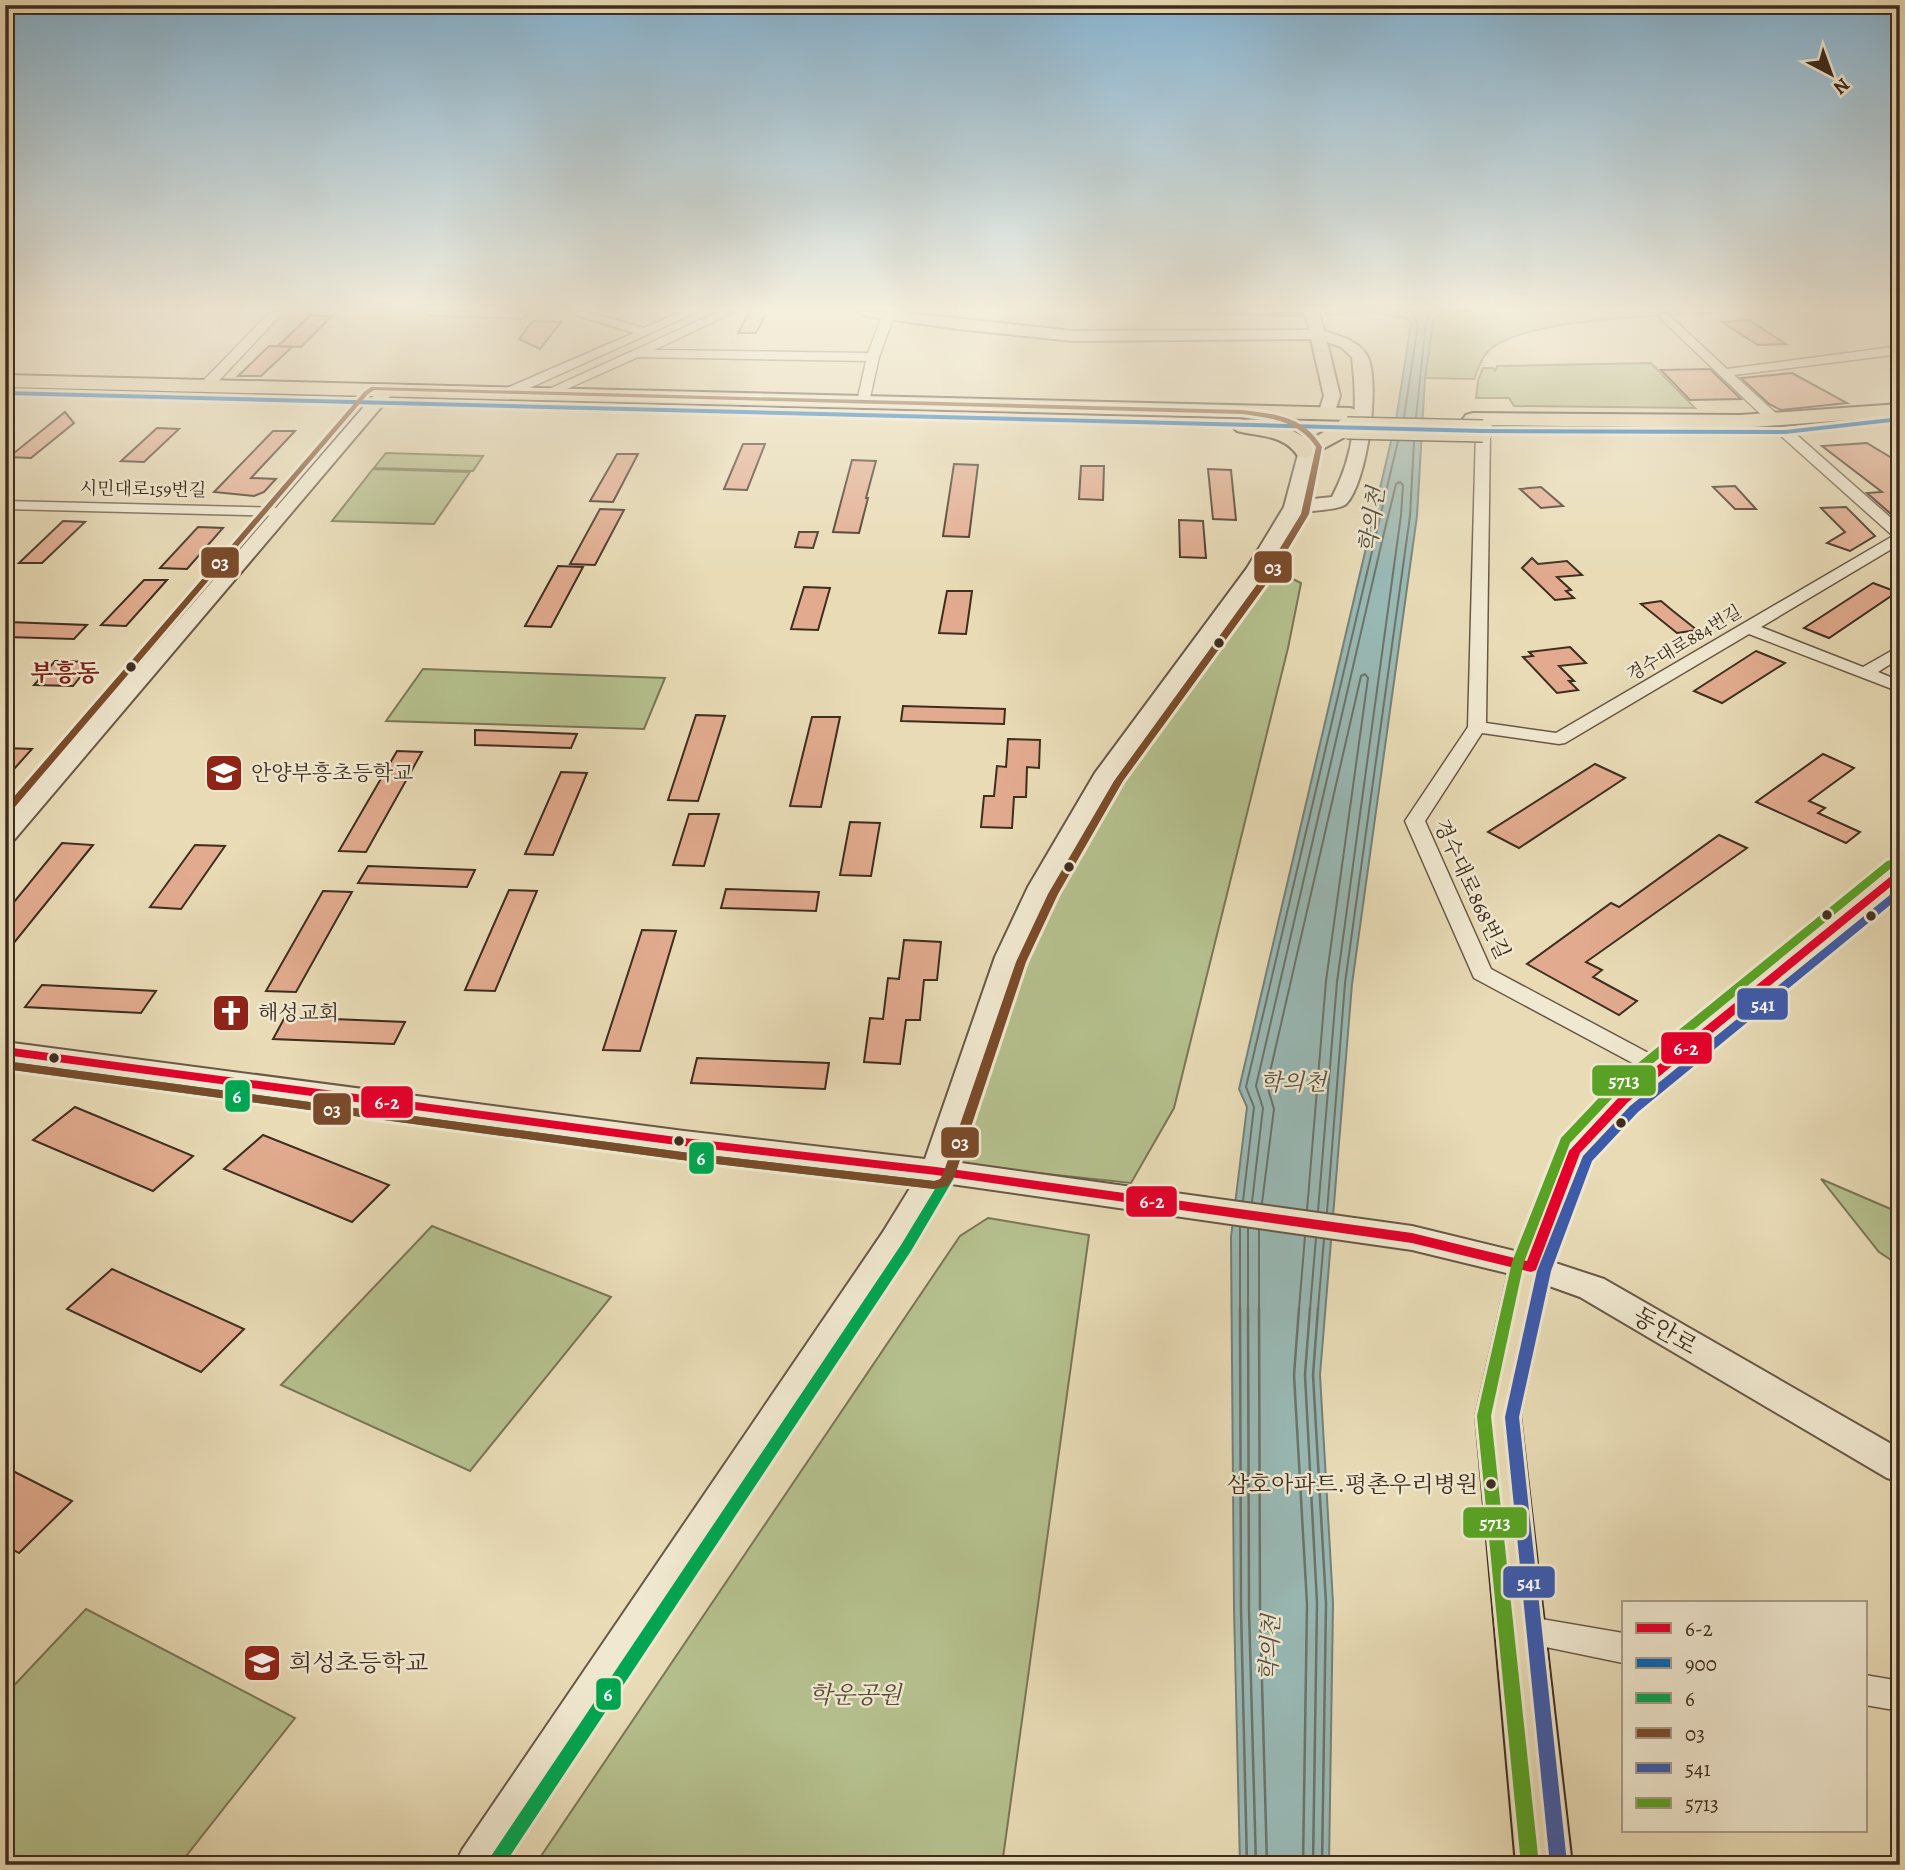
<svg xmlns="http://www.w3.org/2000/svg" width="1905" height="1870" font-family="Alegreya,'Noto Serif KR',serif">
<rect width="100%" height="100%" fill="#e8dbb6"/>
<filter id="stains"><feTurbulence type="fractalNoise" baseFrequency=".00286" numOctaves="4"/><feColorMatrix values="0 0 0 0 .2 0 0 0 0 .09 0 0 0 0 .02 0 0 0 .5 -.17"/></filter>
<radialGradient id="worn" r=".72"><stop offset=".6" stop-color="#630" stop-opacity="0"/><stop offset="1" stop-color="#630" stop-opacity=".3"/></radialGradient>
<g fill="#b5c08e" stroke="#7a7656" stroke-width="2">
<path d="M1447,312h276c-48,4 -210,4 -238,43 -5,7 -8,17 -11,24l-49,-1 8,-56 4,-5z"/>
<polygon points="1651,363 1695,408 1514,406 1509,398 1476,398 1478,380 1483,368 1493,368 1495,371 1497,366"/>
<polygon points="386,453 483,456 473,471 374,468"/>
<polygon points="373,469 470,472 434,524 332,521"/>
<polygon points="1260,573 1287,576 1301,583 1288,648 1174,1108 1131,1183 952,1164 1043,909 1115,775"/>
<polygon points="423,669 665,678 644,729 386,721"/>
<polygon points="1821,1179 1900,1213 1900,1266 1879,1252"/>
<polygon points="988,1218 1089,1235 1002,1865 535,1865 960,1236"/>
<polygon points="432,1226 611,1297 470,1471 281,1385"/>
<polygon points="86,1609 295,1718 179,1865 5,1865 5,1695"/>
</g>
<polygon fill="#99b9b5" stroke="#758179" stroke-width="2" points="1079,312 1447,312 1437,317 1433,322 1425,378 1417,516 1352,984 1320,1375 1333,1603 1329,1865 1240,1865 1234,1609 1231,1237 1247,1107 1239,1089 1396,420 1411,324 1407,318 1373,313 1293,316"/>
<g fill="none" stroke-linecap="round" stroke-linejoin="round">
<g stroke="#6c736a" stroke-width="2">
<polyline points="1404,417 1418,325 1410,312"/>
<polyline points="1416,417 1426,322 1432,312"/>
<polyline points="1243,1201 1254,1107 1246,1087 1398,441"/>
<polyline points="1252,1202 1263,1108 1256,1086 1383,537 1396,484 1400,482 1403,485 1401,515 1337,982 1318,1211"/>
<polyline points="1262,1203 1274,1109 1267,1085 1361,676 1365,674 1368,678 1326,981 1307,1210"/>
<polyline points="1327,1212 1345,983 1410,516 1414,442"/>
<polyline points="1240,1227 1240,1309"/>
<polyline points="1248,1228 1248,1309"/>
<polyline points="1259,1230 1259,1309"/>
<polyline points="1299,1309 1305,1236"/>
<polyline points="1310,1309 1316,1238"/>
<polyline points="1318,1309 1324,1239"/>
</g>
<g stroke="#6c736a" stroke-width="2.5">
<polyline points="1240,1308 1241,1609 1247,1865"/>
<polyline points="1248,1308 1249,1609 1256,1865"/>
<polyline points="1259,1308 1260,1609 1267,1865"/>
<polyline points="1299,1308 1294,1375 1307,1604 1303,1865"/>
<polyline points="1310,1308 1305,1375 1317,1603 1313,1865"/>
<polyline points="1318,1308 1313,1375 1326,1603 1322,1865"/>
</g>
</g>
<g fill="#e2ab8f" stroke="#3f2d1f" stroke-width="2">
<polygon points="749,312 767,312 756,333 738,333"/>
<polygon points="310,315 332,316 301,347 278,346"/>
<polygon points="1749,320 1786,344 1758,345 1722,322"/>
<polygon points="533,321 561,322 540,349 519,339"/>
<polygon points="269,346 292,347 261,376 238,376"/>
<polygon points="1710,369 1741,399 1690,400 1661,370"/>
<polygon points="1792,373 1847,403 1781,410 1769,404 1741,378"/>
<polygon points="65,412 74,423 31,458 9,457"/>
<polygon points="157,428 179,429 144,462 121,461"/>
<polygon points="273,431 295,431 251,478 276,479 264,492 254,496 214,492"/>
<polygon points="1867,443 1900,463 1900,522 1867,493 1882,492 1822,446"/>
<polygon points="743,444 765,444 747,490 724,489"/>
<polygon points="617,454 638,454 613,502 590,501"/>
<polygon points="852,460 876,461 866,498 868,498 859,533 833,532"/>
<polygon points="954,464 978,465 969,537 943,536"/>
<polygon points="1081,466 1104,466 1103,500 1079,499"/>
<polygon points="1208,469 1231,470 1236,520 1213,519"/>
<polygon points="1735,486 1756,509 1735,509 1713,487"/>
<polygon points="1541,487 1563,506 1541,508 1520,489"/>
<polygon points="1846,507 1875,536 1850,551 1827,543 1845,532 1821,508"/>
<polygon points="600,509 624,510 595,565 570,564"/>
<polygon points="1179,520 1203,521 1206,558 1180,557"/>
<polygon points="63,521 85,522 42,563 19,563"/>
<polygon points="198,527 223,528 187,569 160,568"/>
<polygon points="799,532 818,532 813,548 795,547"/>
<polygon points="1532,558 1538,564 1567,561 1582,575 1557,577 1571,590 1566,591 1574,598 1555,600 1522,568"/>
<polygon points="558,566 583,567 551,627 525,626"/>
<polygon points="144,580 167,580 126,626 101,625"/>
<polygon points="1873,583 1897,592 1829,638 1804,628"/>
<polygon points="804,587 830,588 818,630 791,629"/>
<polygon points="947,591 972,591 966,634 939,633"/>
<polygon points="1661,601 1673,611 1697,630 1677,633 1641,604"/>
<polygon points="8,622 87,625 74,639 8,637"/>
<polygon points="1570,647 1586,663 1559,666 1574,681 1569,681 1578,690 1557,693 1523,657 1533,656 1529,652"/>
<polygon points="1756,651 1785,663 1722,703 1694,691"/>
<polygon points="55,661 92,662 73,686 34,685"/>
<polygon points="903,706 1005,709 1004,724 901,721"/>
<polygon points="696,715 725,716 698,801 668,800"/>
<polygon points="812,717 840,717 821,807 790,806"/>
<polygon points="475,730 577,734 571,748 475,745"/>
<polygon points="1008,739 1040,740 1039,768 1027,767 1026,797 1014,797 1012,828 981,827 984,796 994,796 997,766 1006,767"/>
<polygon points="5,748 32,749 5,779"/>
<polygon points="397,751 422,752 366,852 339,851"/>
<polygon points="1823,754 1854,768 1809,801 1825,808 1818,813 1860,832 1846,843 1756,802"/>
<polygon points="1595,764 1625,778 1519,848 1488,832"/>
<polygon points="561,772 587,773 553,855 525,854"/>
<polygon points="689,814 719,814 704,866 673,865"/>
<polygon points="850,822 880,823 871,876 840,875"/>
<polygon points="1719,835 1747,848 1586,962 1602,970 1593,977 1637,1001 1619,1015 1527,964 1611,903 1619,907"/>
<polygon points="62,843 93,845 5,954 5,913"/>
<polygon points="195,845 225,846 181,909 150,907"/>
<polygon points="368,866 475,870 467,887 358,883"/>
<polygon points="726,889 819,892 816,911 721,908"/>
<polygon points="509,890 537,891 495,991 465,990"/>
<polygon points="323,891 352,892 296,992 266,991"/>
<polygon points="642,930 676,931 640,1051 603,1050"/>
<polygon points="904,940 941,942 937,980 924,980 920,1020 906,1020 900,1064 864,1062 870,1018 883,1019 888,978 899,979"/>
<polygon points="42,985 156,991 141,1013 25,1007"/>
<polygon points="285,1017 405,1022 394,1044 273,1039"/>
<polygon points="697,1058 829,1063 825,1089 691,1083"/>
<polygon points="75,1107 193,1156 153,1191 33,1140"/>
<polygon points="263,1135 389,1185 352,1222 224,1169"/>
<polygon points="112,1269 244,1329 201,1372 67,1309"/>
<polygon points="5,1467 72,1501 19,1553 5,1545"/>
</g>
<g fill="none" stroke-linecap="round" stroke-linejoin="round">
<defs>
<g id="minor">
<polygon points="270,312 283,312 212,388 202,388 202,382"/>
<polygon points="423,312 526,312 527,314 521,318 429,315"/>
<polygon points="567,312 587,312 644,328 681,312 697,312 512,396 502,396 502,390 634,333"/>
<polygon points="718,312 734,312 654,350 868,353 882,316 892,314 894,316 879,357 869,402 863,406 857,402 866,361 638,357 549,397 544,398 538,394"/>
<polygon points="1661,315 1669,315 1727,369 1900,346 1900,354 1734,375 1781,418 1781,424 1771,424 1661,319"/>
<polygon points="1483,427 1490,431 1486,723 1556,733 1893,536 1780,435 1780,429 1790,429 1900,526 1900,544 1761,627 1863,667 1900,646 1900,658 1878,672 1900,681 1900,692 1749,634 1565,743 1559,744 1482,733 1425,821 1491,969 1669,1064 1673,1069 1669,1074 1661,1077 1653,1074 1474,978 1405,821 1468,727 1476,431"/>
<polygon points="5,501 281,508 288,512 281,516 5,509"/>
<polygon points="1518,1615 1623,1633 1623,1663 1507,1639 1502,1629 1507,1619"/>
<polygon points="1865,1675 1900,1681 1900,1711 1865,1705"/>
</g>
<g id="tertiary">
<path d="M859,312h40l174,19 236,-1 -4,-18h14l5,19c15,5 33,9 42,23 16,23 1,130 -20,150 -6,6 -37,7 -47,8l-36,61 -145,201 -64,113 -33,70 -67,205 458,64 119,29 73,24 296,170v33l-13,-4 -307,-181 -53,-19 -115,-28 -468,-67 -39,65 -402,617h-48l7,-15 421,-618 32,-52 -231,-27 -679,-92v-19l679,89 241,28 70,-202 33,-70 67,-114 152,-205 37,-61 16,-60h12l3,4 -11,49 28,-3c24,-45 26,-90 20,-140l-11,-10 -14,-5 13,54 -6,18 -8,5 -8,-5 6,-18 -13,-57 -238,2 -115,-12 -92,-13z"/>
<polygon points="387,385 395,390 393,393 14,840 5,842 5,820 381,387"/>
</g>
<g id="primary">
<polygon points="5,375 1350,408 1357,410 1360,414 1357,418 1350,420 5,387"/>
<polygon points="1900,404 1900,416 1740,428 1473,425 1466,423 1463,419 1466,415 1473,413 1740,415"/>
<path d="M1244,421l43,7 23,12c13,-7 29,-20 44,-16l4,4 -4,4 -48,26 -8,-2c-15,-22 -38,-19 -61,-25l-4,-4 4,-4z"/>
<polygon points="1900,865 1900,890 1637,1108 1592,1157 1552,1267 1520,1416 1572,1865 1516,1865 1476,1416 1510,1267 1556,1151 1561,1141 1611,1090 1889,867"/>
</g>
</defs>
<use href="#minor" stroke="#695845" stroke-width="3"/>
<use href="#tertiary" stroke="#695845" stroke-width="4"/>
<use href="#primary" stroke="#3f2d1f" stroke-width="4"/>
<use href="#minor" fill="#f0e8d0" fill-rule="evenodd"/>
<use href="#tertiary" fill="#f0e8d0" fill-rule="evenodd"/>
<use href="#primary" fill="#e8dbb6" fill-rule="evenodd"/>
<defs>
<polyline id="primary-bridge" points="1347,428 1483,431"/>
</defs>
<use href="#primary-bridge" stroke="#3f2d1f" stroke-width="24" stroke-linecap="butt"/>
<use href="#primary-bridge" stroke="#e8dbb6" stroke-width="21"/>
<defs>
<polygon id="bus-1" points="1900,871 1900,879 1628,1102 1580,1153 1537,1267 1536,1270 1531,1272 1412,1243 936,1175 684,1146 5,1055 5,1047 684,1138 936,1167 1412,1233 1527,1261 1569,1151 1620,1096 1896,872"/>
<polygon id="bus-2" points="5,391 1483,429 1785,430 1900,417 1900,421 1785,434 1483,433 5,395"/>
<polygon id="bus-3" points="5,1061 682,1152 934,1181 939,1183 944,1175 952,1175 954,1178 911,1251 504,1865 485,1865 901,1245 935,1189 682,1160 5,1069"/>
<path id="bus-4" d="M371,387l871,23c33,4 61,6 80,37l-13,67 -39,65 -147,202 -65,113 -32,68 -71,213 -7,11 -14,3 -252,-29 -677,-91v-8l677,91 252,29 6,-2 3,-5 73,-212 32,-68 66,-113 149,-205 38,-62 15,-67c-17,-26 -45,-29 -74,-33l-868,-24 -6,4 -360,421 -3,1v-9l359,-415z"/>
<polygon id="bus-5" points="1900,889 1900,897 1638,1112 1592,1161 1551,1271 1519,1417 1567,1863 1566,1865 1550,1865 1505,1417 1537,1271 1583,1156 1630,1106 1896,890"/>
<polygon id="bus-6" points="1891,860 1896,863 1895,865 1619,1091 1570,1143 1524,1262 1491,1416 1539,1865 1521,1865 1477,1416 1512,1262 1561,1138 1611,1085 1887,861"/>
</defs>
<use href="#bus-1" stroke="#f0e8d0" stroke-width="6"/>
<use href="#bus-2" stroke="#f0e8d0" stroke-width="6"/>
<use href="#bus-3" stroke="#f0e8d0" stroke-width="6"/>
<use href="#bus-4" stroke="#f0e8d0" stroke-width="6"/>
<use href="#bus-5" stroke="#f0e8d0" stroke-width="6"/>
<use href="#bus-6" stroke="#f0e8d0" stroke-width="6"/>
<use href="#bus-1" fill="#e4002b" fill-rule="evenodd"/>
<use href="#bus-2" fill="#0065bd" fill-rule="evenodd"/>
<use href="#bus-3" fill="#00a651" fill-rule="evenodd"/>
<use href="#bus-4" fill="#7a4b2a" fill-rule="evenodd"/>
<use href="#bus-5" fill="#3d5bab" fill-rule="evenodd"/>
<use href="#bus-6" fill="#58a324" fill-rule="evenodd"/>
</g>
<linearGradient id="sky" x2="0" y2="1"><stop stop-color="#88b6d4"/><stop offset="0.54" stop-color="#f5efde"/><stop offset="1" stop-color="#f5efde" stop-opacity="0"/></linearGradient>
<rect width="1905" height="574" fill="url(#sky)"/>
<defs>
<symbol id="school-square" viewBox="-11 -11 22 22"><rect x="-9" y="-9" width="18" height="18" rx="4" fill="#8f2418" stroke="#f0e8d0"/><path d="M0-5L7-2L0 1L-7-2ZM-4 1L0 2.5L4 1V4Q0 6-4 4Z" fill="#fff"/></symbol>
<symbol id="church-square" viewBox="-11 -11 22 22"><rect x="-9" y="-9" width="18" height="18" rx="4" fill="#8f2418" stroke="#f0e8d0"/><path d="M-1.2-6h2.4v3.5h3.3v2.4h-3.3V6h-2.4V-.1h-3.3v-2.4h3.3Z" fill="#fff"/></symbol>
</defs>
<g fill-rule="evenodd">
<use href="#school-square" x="202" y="751" width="44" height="44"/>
<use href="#church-square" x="209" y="991" width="44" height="44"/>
<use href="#school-square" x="240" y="1641" width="44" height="44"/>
</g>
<g fill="#3f2d1f" stroke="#f0e8d0" stroke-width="2.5">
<circle cx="1219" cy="643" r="6"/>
<circle cx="131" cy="667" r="6"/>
<circle cx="1069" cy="867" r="6"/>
<circle cx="1827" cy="915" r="6"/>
<circle cx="1871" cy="916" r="6"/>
<circle cx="54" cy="1058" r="6"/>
<circle cx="1621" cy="1123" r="6"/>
<circle cx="679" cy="1141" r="6"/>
<circle cx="1491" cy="1484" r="6"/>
</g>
<g text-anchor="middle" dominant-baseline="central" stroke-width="5" stroke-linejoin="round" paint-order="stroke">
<g font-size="18" fill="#3f2d1f" stroke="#f0e8d0">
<text transform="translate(143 489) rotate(1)">시민대로159번길</text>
<text transform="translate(1684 643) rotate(-31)">경수대로884번길</text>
</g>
<g font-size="21" fill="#3f2d1f" stroke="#f0e8d0" text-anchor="start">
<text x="251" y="773">안양부흥초등학교</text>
<text x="258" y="1013">해성교회</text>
</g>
<g font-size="21" fill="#3f2d1f" stroke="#f0e8d0">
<text transform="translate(1472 889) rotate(65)">경수대로868번길</text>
</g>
<g font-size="23" font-style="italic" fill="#565044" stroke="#f0e8d0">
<text transform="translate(1372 520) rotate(-82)">학의천</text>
<text x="1293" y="1082">학의천</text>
<text transform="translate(1270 1648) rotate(-87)">학의천</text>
</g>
<g font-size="23" fill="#3f2d1f" stroke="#f0e8d0" text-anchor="end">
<text x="1478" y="1484">삼호아파트.평촌우리병원</text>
</g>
<g font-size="24" font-weight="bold" fill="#7a1f14" stroke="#f0e8d0">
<text x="65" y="673">부흥동</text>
</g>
<g font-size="24" fill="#3f2d1f" stroke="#f0e8d0">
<text transform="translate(1665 1331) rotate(30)">동안로</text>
</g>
<g font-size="24" fill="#3f2d1f" stroke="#f0e8d0" text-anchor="start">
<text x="289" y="1663">희성초등학교</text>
</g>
<g font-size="24" font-style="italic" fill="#574a35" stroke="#f0e8d0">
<text x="855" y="1695">학운공원</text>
</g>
</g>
<g stroke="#f0e8d0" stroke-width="2.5">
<rect x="200" y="546" width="40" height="33" rx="7" fill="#7a4b2a"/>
<rect x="1253" y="550" width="40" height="34" rx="7" fill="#7a4b2a"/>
<rect x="1736" y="987" width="53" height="34" rx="7" fill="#3d5bab"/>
<rect x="1660" y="1031" width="53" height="34" rx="7" fill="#e4002b"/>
<rect x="1591" y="1064" width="66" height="33" rx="7" fill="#58a324"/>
<rect x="224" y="1079" width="27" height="34" rx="7" fill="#00a651"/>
<rect x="360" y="1085" width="54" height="34" rx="7" fill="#e4002b"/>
<rect x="312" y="1092" width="40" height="34" rx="7" fill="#7a4b2a"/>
<rect x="940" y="1126" width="40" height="33" rx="7" fill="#7a4b2a"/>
<rect x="688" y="1141" width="27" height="34" rx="7" fill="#00a651"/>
<rect x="1125" y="1185" width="53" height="33" rx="7" fill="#e4002b"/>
<rect x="1462" y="1506" width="66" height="33" rx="7" fill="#58a324"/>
<rect x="1502" y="1565" width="54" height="34" rx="7" fill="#3d5bab"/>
<rect x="595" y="1677" width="27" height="34" rx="7" fill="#00a651"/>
</g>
<g font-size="19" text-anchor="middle" font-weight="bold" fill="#fff">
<text x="220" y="569">03</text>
<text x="1273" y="574">03</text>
<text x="1763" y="1011">541</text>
<text x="1686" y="1055">6-2</text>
<text x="1624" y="1087">5713</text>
<text x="237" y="1103">6</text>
<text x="387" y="1109">6-2</text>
<text x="332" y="1116">03</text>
<text x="960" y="1149">03</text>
<text x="701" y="1165">6</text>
<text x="1152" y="1208">6-2</text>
<text x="1495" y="1529">5713</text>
<text x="1529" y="1589">541</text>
<text x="608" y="1701">6</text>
</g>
<rect width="1905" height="1870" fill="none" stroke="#e8dbb6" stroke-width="28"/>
<rect x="7" y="7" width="1891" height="1856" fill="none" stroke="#3f2d1f" stroke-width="3.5"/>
<rect x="14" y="14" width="1877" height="1842" fill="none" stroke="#3f2d1f" stroke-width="2"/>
<rect x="1622" y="1601" width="245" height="231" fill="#f0e8d0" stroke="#a99d89" stroke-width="2"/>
<rect x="1636" y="1623" width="35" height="10" fill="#e4002b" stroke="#a99d89" stroke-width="2"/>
<text x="1685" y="1636" font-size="21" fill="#3f2d1f">6-2</text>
<rect x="1636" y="1658" width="35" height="10" fill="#0065bd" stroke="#a99d89" stroke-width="2"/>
<text x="1685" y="1671" font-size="21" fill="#3f2d1f">900</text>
<rect x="1636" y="1693" width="35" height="10" fill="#00a651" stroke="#a99d89" stroke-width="2"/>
<text x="1685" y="1706" font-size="21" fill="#3f2d1f">6</text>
<rect x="1636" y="1728" width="35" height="10" fill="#7a4b2a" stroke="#a99d89" stroke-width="2"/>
<text x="1685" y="1741" font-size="21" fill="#3f2d1f">03</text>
<rect x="1636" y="1763" width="35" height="10" fill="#3d5bab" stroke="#a99d89" stroke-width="2"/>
<text x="1685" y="1776" font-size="21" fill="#3f2d1f">541</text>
<rect x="1636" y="1798" width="35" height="10" fill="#58a324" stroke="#a99d89" stroke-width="2"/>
<text x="1685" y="1811" font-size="21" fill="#3f2d1f">5713</text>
<g transform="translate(1831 74) rotate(139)" stroke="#f0e8d0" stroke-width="5" paint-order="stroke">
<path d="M0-5L12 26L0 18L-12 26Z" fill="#3f2d1f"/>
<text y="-10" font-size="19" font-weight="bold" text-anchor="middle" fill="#3f2d1f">N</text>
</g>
<rect width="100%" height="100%" filter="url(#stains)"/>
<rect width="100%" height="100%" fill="url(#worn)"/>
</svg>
